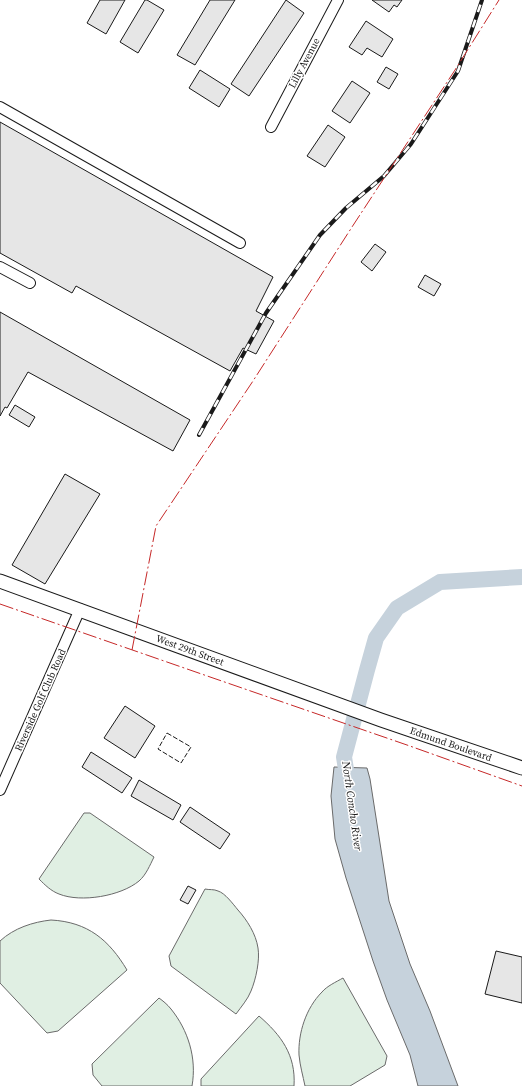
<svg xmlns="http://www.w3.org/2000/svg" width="522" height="1086" font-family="'Source Serif 4',serif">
<rect width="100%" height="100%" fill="#fff"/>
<g fill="#e0efe3" stroke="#6a6a6a">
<path d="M84,813h6l64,44c-4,8 -8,18 -15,24 -18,15 -58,22 -80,13 -8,-3 -14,-9 -20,-15z"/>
<path d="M205,889c4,1 9,0 13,2 7,2 15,13 20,19 9,10 18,24 20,38 2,12 -2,31 -7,43 -3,8 -10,16 -15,23l-65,-48 -2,-10z"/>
<path d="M51,920c37,2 58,20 76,50l-69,61 -11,2 -47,-50v-42c14,-13 33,-19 51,-21z"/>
<path d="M343,978l44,78 -2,9 -35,21h-45c-2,-10 -5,-20 -6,-31 -1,-22 7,-47 23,-63 5,-6 14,-10 21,-14z"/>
<path d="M159,998c4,3 8,6 12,11 17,21 26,49 21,77h-90l-9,-11 -1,-11z"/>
<path d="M259,1016c22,19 37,39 35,70h-93v-7z"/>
</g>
<polygon fill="#c6d2dc" stroke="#6a6a6a" points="334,767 367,768 370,779 389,901 410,964 430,1011 458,1086 418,1086 410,1055 387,1000 373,961 346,878 335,839 331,796"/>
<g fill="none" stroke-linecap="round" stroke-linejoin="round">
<polyline stroke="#c6d2dc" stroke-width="16" points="349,788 344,757 367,670 376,638 397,608 440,582 522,577"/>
</g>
<g fill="#e6e6e6" stroke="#1a1a1a">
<polygon points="100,0 125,0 106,34 87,23"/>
<polygon points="145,0 147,0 164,10 138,53 120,42"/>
<polygon points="210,0 235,0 195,65 177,55"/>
<polygon points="286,0 304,13 249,96 231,84"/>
<polygon points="372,0 402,0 397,7 394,5 389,12"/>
<polygon points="366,21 393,39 382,57 367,48 362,55 349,47"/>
<polygon points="386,67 398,74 389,89 377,82"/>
<polygon points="200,70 230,89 219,107 189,88"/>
<polygon points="352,81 370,93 350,123 332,111"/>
<polygon points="0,122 273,277 256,311 274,321 256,354 243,348 230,371 76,286 72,293 0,253"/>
<polygon points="328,125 345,137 325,167 307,156"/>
<polygon points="375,244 386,252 372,271 361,262"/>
<polygon points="425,275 441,284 434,296 418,287"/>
<polygon points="0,312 190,420 173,451 28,372 7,408 5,407 0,416"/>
<polygon points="15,405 35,417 29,427 9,415"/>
<polygon points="65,474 100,494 45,584 12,565"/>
<polygon points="125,706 155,726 135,758 104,738"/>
<polygon points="91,752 132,778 122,793 82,767"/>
<polygon points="139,780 181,805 173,820 131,796"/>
<polygon points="190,807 230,834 220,849 180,822"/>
<polygon points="188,886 196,890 188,904 180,900"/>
<polygon points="496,951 522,957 522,1003 485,994"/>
</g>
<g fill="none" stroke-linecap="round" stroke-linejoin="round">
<defs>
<g id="minor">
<polyline points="0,107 240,243"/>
<polyline points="271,127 338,0"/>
<polyline points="0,267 30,283"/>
<polyline points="0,790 80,609"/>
</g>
<polyline id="major" points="0,581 381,720 522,768"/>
</defs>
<use href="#minor" stroke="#1a1a1a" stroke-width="12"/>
<use href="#major" stroke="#1a1a1a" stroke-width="15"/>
<use href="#minor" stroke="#fff" stroke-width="10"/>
<use href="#major" stroke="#fff" stroke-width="13"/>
<defs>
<polyline id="rail" points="199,435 266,313 320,235 346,208 384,176 411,144 458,71 482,0"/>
</defs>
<use href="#rail" stroke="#1a1a1a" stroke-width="4"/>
<use href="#rail" stroke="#fff" stroke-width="2.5" stroke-dasharray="8" stroke-linecap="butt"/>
<polygon stroke="#1a1a1a" stroke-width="1" stroke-dasharray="5 2" stroke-linecap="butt" points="167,733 191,747 181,763 158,749"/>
<g stroke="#c62828" stroke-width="1" stroke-dasharray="14 3 2 3" stroke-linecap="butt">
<polyline points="0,604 213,678 407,745 522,786"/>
<polyline points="132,650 156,526 253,381 352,227 455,70 499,0"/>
</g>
</g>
<g text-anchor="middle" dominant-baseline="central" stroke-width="3" stroke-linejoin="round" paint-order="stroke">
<g font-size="10" fill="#1a1a1a" stroke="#fff">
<text transform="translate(304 63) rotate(-62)">Lilly Avenue</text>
<text transform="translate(190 650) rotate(20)">West 29th Street</text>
<text transform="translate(40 700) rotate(-66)">Riverside Golf Club Road</text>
<text transform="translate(451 744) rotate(19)">Edmund Boulevard</text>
</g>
<g font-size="11" font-style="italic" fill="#1a1a1a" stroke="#fff">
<text transform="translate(352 806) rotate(82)">North Concho River</text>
</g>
</g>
</svg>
